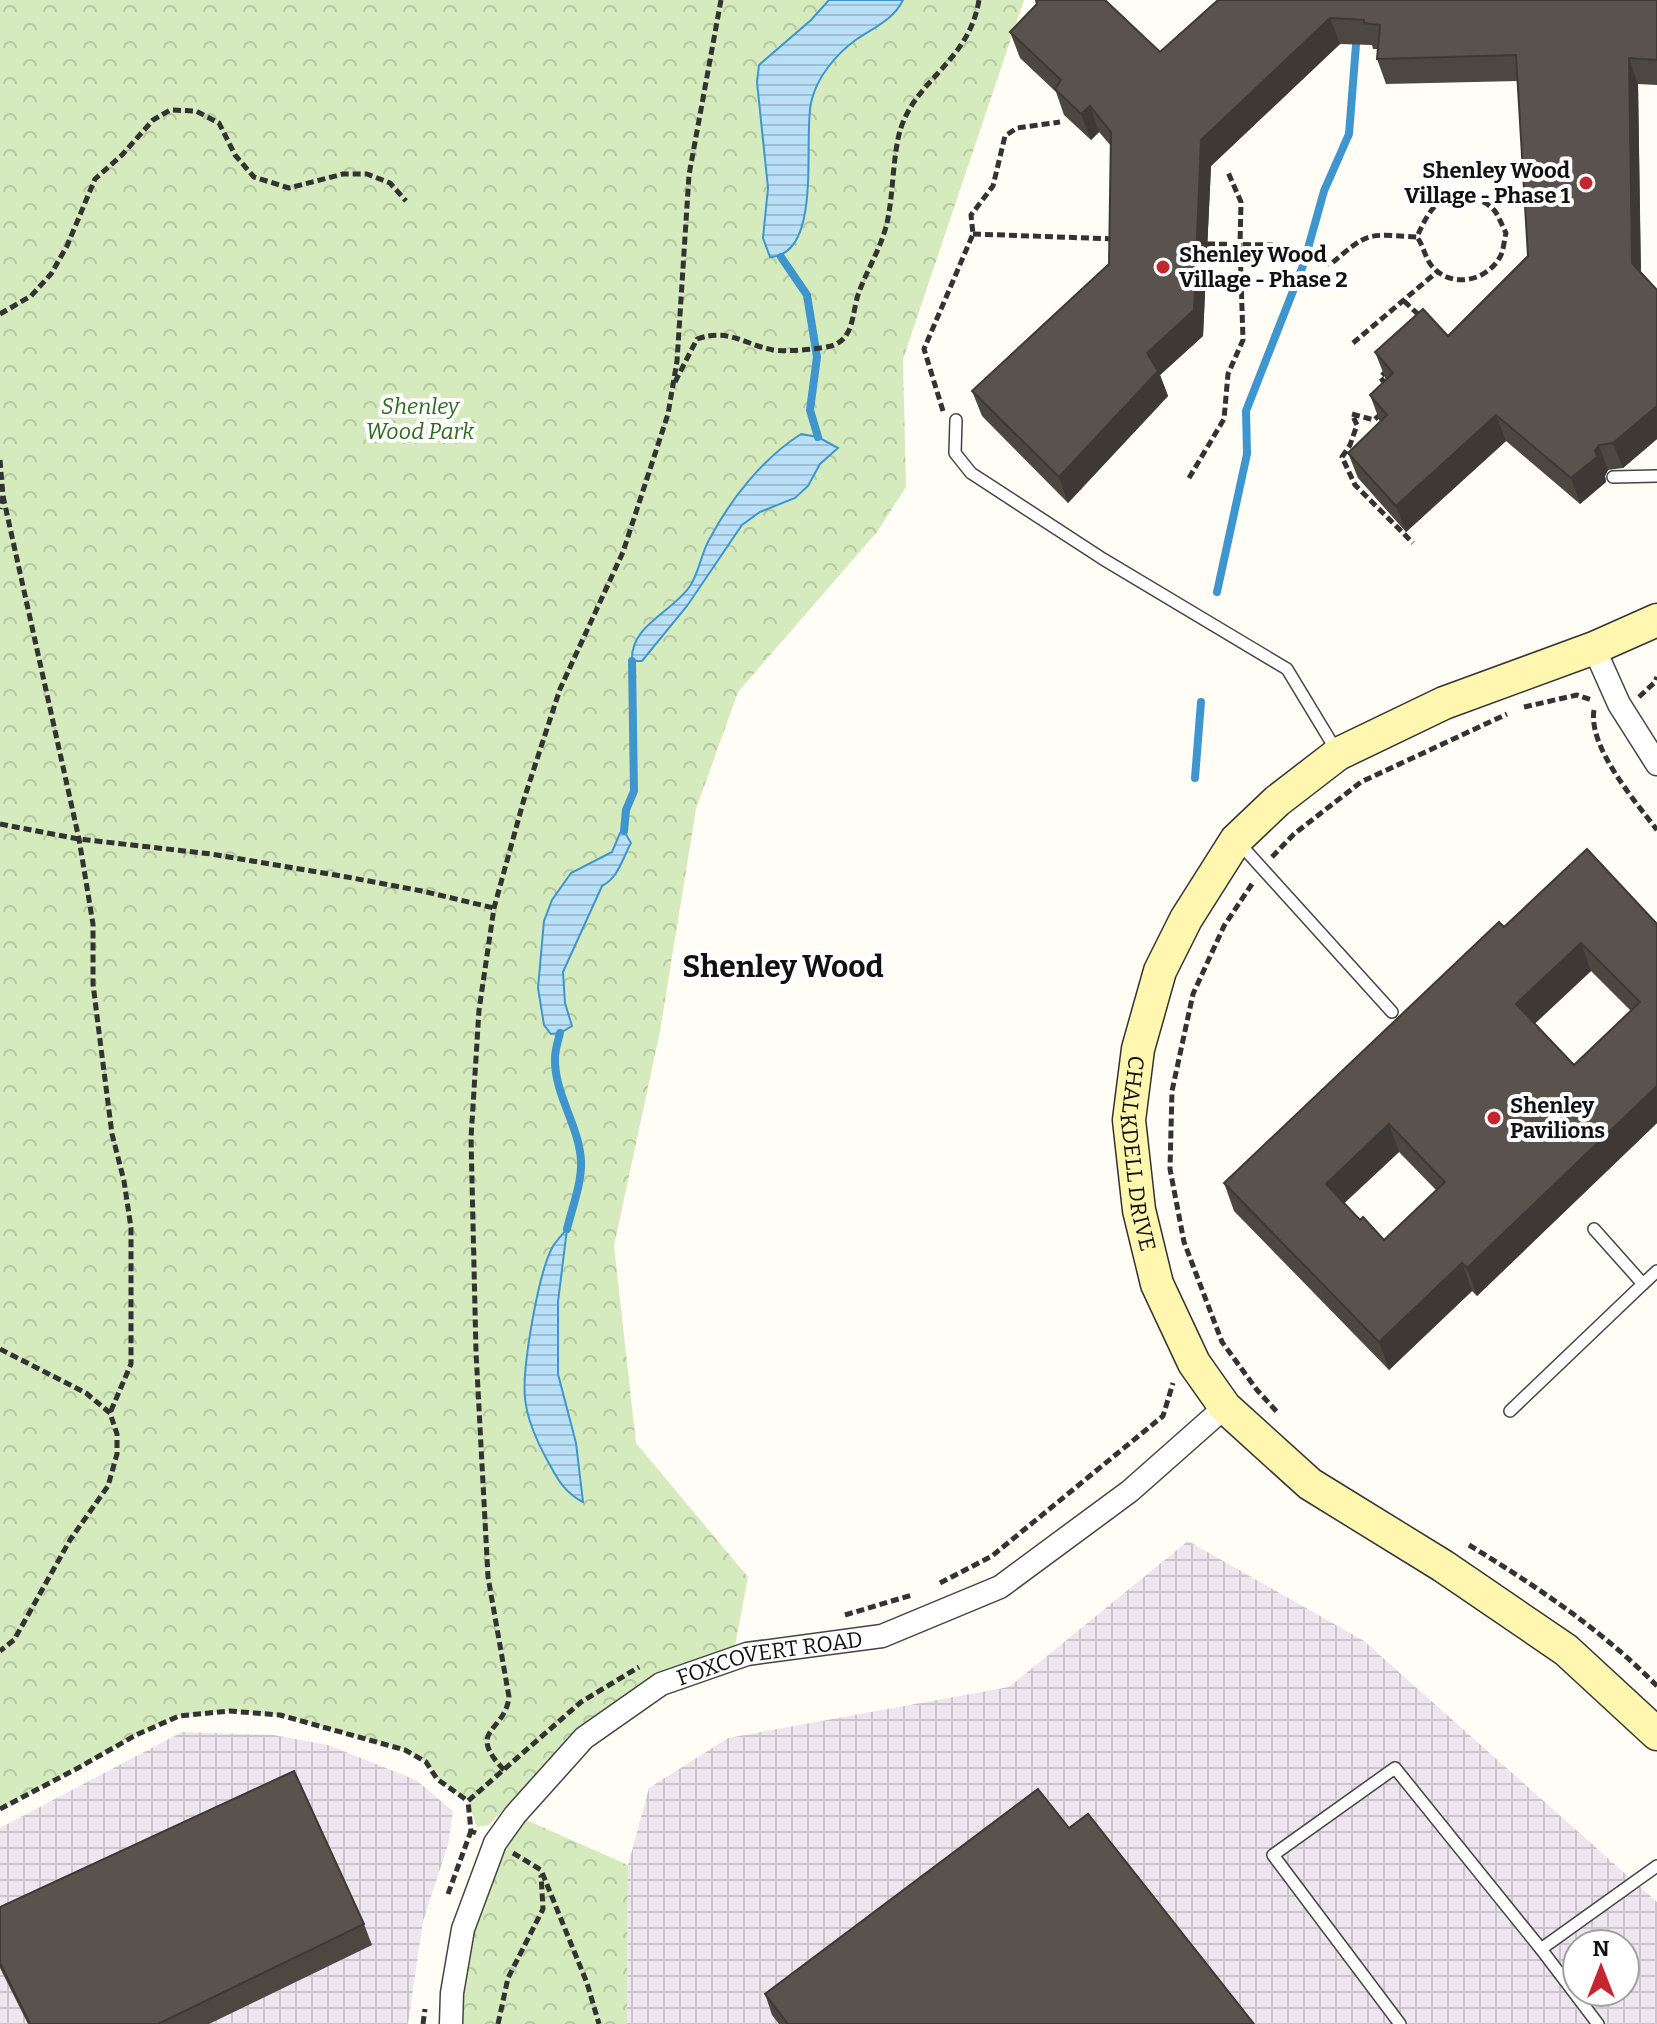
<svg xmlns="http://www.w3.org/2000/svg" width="1657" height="2024" font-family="Bitter,serif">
<defs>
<pattern id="industrial-grid" width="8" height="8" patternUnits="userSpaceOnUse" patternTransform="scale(2)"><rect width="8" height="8" fill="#eee6ef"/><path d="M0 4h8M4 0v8" fill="none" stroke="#cbc4cc"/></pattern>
<pattern id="park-crowns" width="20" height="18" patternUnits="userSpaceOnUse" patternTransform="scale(2)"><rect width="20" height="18" fill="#d5ebbd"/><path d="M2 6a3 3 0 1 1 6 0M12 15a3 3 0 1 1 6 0" fill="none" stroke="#b6c8a1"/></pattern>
<pattern id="water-rules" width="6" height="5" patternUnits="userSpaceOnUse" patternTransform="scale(2)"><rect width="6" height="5" fill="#b9e0f7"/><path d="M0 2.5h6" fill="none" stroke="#9ebfd3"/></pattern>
</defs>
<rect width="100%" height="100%" fill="#fffdf5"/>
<g fill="url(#industrial-grid)" fill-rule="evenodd">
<path d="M1188,1541l176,100 293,261v122h-1030l1,-159 21,-77 79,-50 281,-51zM1577,1944h48v48h-48z"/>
<polygon points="182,1732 274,1735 328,1745 416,1780 453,1811 448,1845 423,1921 408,2024 0,2024 0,1828"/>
</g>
<g fill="url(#park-crowns)">
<polygon points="0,0 1024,0 903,359 906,487 877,532 738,692 696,809 660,1031 614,1246 636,1443 748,1577 734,1651 577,1734 489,1825 477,1827 468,1801 437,1779 426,1762 405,1750 280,1715 229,1711 178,1716 136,1735 78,1768 0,1809"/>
<polygon points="515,1815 628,1865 627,2024 451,2024 452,1993"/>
</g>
<g fill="url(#water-rules)" stroke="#3f96cf" stroke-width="2">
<path d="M829,0h74c-10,20 -28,27 -46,39 -21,15 -41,39 -46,64 -8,37 12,152 -41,154l-7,-19 5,-50 -11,-106 2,-17 52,-45z"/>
<path d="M801,434l17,3 20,11 -18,16 -12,22 -13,12 -35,14 -18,13 -55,81 -45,55h-10c-2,-36 41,-49 58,-75 9,-13 11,-32 19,-46 21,-40 53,-81 92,-106z"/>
<path d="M624,831l7,12c-9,16 -12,34 -29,43l-39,86 2,31 7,23 -12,7 -9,1 -7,-9 -6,-37 6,-67 8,-21 19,-27 41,-21 8,-19z"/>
<path d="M567,1229l-9,73v72l18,69 7,59c-16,-8 -24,-20 -32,-35 -12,-21 -24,-45 -26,-69 -3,-30 13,-123 27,-150 3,-6 10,-13 15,-19z"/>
</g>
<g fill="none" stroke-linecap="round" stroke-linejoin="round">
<g stroke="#3f96cf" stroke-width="8">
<polyline points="781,257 807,295 817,357 810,410 818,437"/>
<polyline points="1305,259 1324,191 1349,134 1356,45"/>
<polyline points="1217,592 1247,454 1246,411 1304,263"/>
<polyline points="1195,778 1201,702"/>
<polyline points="624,831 626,810 634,791 632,661"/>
<path d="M560,1033c-2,8 -5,17 -5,25 -1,36 24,67 26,103 1,22 -9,47 -14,68"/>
</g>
<defs>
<g id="lane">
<polyline points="956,420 955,453 971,473 1103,559 1287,669 1336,750"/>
<polyline points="1613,477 1657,476"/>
<polyline points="1240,844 1392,1012"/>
<polyline points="1594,1229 1643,1284 1657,1271"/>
<polyline points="1510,1411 1643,1284"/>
<polyline points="1541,1949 1598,2024"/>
<polyline points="1400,2024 1273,1855 1395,1768 1541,1949 1657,1866"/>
</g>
<g id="street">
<polyline points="1594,648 1619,704 1657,764"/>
<path id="s1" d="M451,2024l1,-31 11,-64 32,-86 20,-28 69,-77 77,-54 86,-30 135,-18 118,-49 130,-96 95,-84"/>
</g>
<g id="secondary">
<path id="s2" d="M1657,620l-63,28 -150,55 -106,51 -61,47 -41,39 -50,79 -26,52 -22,78 -9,71 10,90 18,74 37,79 31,44 85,77 133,82 123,84 91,84"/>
</g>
</defs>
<use href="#lane" stroke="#444" stroke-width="14"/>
<use href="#street" stroke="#444" stroke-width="25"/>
<use href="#secondary" stroke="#333" stroke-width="35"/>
<g stroke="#333" stroke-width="5" stroke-dasharray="8 4" stroke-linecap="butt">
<polyline points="973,234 1116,239"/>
<path d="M1207,244l65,1 11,12 48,7c38,-33 36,-30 86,-27 5,-12 11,-24 20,-33 14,-13 45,-8 57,6 5,6 8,16 12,23 -2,7 -2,17 -6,24 -14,25 -50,32 -69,8 -6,-8 -8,-20 -14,-28"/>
<polyline points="1404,301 1421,317"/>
<polyline points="0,314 31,296 51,274 67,246 95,179 122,155 153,120 170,110 196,111 219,123 235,155 254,177 289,188 343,174 367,174 390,183 406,201"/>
<polyline points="1353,343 1438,271"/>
<polyline points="1388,370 1380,377 1388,387"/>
<path d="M675,382l22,-43c32,-11 46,5 76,11 10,2 52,-1 61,-5 21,-8 18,-35 25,-53 10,-27 26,-50 30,-80 4,-24 4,-48 9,-73 12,-59 70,-73 81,-139"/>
<polyline points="943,411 924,349 973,234 971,215 993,186 1005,136 1017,128 1060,122"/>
<polyline points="1381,414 1374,420 1352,414 1357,425 1350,445 1342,457 1355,485 1413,543"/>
<polyline points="0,460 3,496 0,509"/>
<polyline points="1189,478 1224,419 1228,374 1243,340 1240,245 1241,202 1227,170"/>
<polyline points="3,496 79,839 93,924 93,984 101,1048 112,1134 124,1181 131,1228 131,1364 110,1413"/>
<polyline points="1639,697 1655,682 1657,677"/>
<polyline points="1524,707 1577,695 1592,700"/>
<path d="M1594,710c-6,37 41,91 63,120"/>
<polyline points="0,824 79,839 211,854 347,877 422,891 494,908"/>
<polyline points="1272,857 1294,834 1361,782 1507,714"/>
<polyline points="1252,884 1224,926 1193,994 1172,1091 1170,1169 1184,1242 1222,1342 1257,1390 1278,1413"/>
<polyline points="0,1349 86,1393 110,1413 117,1434 117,1454 108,1486 70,1540 14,1640 0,1651"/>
<path d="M1469,1545c67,41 133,85 188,141"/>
<polyline points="940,1583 992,1556 1163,1416 1173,1383"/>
<polyline points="845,1615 912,1595"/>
<path d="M504,1770c-39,-41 1,-37 5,-73l-21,-120 -12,-225 -5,-214 8,-128 15,-102 30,-109 36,-110 63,-137 45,-138 9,-53 12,-186 32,-175"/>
<polyline points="0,1809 78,1768 136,1735 179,1716 229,1711 280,1715 405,1750 426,1762 437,1779 468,1801"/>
<polyline points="476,1833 471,1831 468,1801 581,1702 639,1667"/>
<polyline points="513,1853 541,1870 587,1983 599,2024"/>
<polyline points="448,1894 471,1831"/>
<polyline points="423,2024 425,2009"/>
<polyline points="498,2024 508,1978 543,1909 541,1875"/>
</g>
<use href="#lane" stroke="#fff" stroke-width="11"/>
<use href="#street" stroke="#fff" stroke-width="22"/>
<use href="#secondary" stroke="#fff6b0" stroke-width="32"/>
</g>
<g fill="#4d4742" fill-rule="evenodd">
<polygon points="1218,0 1657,0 1657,85 1638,84 1641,273 1657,290 1657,439 1623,468 1608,470 1605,476 1606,482 1580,504 1506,441 1406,532 1358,478 1348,453 1380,422 1370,395 1386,380 1375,352 1448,336 1528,256 1518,81 1386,84 1377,59 1377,49 1373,49 1372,45 1340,44 1211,166 1203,336 1160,375 1168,396 1068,503 982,416 972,391 1109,264 1111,146 1099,132 1091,140 1064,115 1056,92 1020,58 1010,32 1160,52"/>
<path d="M1657,924v199l-180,173 -5,-5 -83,79 -155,-159 -10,-28 280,-256zM1591,971l40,40 -57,54 -40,-41zM1399,1152l37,38 -52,50 -24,-20 -16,-17z"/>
<polygon points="1069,1828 1254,2024 779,2024 772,2015 765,1994"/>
<polygon points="0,1907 364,1924 372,1945 209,2024 28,2024 0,1968"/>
</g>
<g fill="#3f3936">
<polygon points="1330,18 1340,44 1211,166 1203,336 1160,375 1168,396 1068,503 1059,477 1147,353 1201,140"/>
<polygon points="1629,58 1638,84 1641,289 1632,263"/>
<polygon points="1090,106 1099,132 1091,140 1081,114"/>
<polygon points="1657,406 1657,439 1623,468 1613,443"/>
<polygon points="1496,415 1506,441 1406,532 1396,506"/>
<polygon points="1599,445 1608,470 1605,476 1606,482 1580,504 1571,478 1595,451"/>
<polygon points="1581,943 1591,971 1526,1032 1516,1004"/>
<polygon points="1657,1086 1657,1123 1477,1296 1467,1268"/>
<polygon points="1389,1124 1399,1152 1336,1211 1326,1184"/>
<polygon points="1462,1263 1472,1291 1389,1370 1379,1342"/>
</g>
<g fill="#5a524d" stroke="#3f3936" stroke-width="2" fill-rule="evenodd">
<polygon points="1036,0 1105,0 1160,52 1218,0 1657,0 1657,60 1629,58 1632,263 1657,290 1657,406 1613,443 1599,445 1595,451 1597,457 1571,478 1496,415 1396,506 1348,453 1387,415 1370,395 1393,373 1375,352 1423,309 1448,336 1528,256 1516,55 1377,59 1380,25 1364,23 1364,20 1330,18 1201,140 1194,310 1147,353 1158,371 1059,477 972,391 1109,264 1111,132 1090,106 1081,114 1055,89 1061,80 1010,32 1037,4"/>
<path d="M1587,849l70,75v162l-190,182 -5,-5 -83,79 -155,-159 275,-261 5,5zM1581,943l59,59 -66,63 -58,-61zM1389,1124l56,58 -61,58 -21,-23 -3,3 -34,-36z"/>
<polygon points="294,1771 364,1924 158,2024 30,2024 0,1963 0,1907"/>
<polygon points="1038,1789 1069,1828 1088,1814 1254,2024 788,2024 765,1994"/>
</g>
<g fill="#c4262e" stroke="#fff" stroke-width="3">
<circle cx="1586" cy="183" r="8"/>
<circle cx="1163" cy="267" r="8"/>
<circle cx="1494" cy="1118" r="8"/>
</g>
<g text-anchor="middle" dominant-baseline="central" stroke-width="8" stroke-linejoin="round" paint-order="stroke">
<g font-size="22" font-weight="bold" fill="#111" stroke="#fff" text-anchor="start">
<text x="1570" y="170" text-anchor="end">Shenley Wood<tspan x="1570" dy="25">Village - Phase 1</tspan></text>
<text x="1179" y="254">Shenley Wood<tspan x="1179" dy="25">Village - Phase 2</tspan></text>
<text x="1510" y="1105">Shenley<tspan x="1510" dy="25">Pavilions</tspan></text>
</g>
<g font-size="22" font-style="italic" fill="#2f6b1f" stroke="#fff">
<text x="420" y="406">Shenley<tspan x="420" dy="25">Wood Park</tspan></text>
</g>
<g font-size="22" fill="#111" stroke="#fff">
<text stroke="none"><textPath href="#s2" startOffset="818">CHALKDELL DRIVE</textPath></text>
<text stroke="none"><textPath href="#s1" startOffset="532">FOXCOVERT ROAD</textPath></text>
</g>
<g font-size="30" font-weight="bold" fill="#111" stroke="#fff">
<text x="783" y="967">Shenley Wood</text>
</g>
</g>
<g transform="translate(1601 1968)"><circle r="38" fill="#ffffff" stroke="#a0a0a0" stroke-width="2"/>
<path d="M0-6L14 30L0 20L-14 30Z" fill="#c4262e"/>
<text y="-12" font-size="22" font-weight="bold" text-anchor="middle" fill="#111111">N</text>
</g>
</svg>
